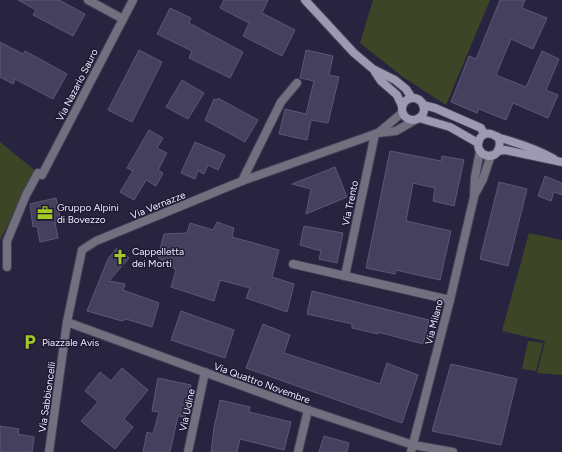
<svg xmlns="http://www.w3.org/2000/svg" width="562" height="452" font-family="Figtree,sans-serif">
<rect width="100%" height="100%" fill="#28243f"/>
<g fill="#3c4626">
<polygon points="373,0 490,0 446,105 403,77 360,43"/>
<polygon points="0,142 37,172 0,240"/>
<polygon points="529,233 562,240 562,375 537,373 545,341 502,331"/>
<polygon points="528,341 543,343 536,371 522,369"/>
</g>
<g fill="#44405d" stroke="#5c5776">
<polygon points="18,0 59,0 85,14 73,36 33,15 36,10"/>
<polygon points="224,0 268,0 262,13 295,30 282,56 243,36 249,23 220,8"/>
<polygon points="500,0 525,0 522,8 547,18 533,49 511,39 496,75 526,87 542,51 559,59 546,90 558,95 548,118 513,103 506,120 479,109 477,113 451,102 469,56 476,59"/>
<polygon points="170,8 191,18 189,23 243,52 230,78 189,58 192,51 157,34"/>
<polygon points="0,42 23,54 25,51 67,74 53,99 15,79 13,84 0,77"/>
<polygon points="139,50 162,62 132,122 108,110"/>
<polygon points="306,50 333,56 329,75 339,77 328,123 311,120 307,140 279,134 285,109 306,114 314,81 300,78"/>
<polygon points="182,80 204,93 188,119 166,107"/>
<polygon points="218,98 258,120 245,142 205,120 214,99 217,100"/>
<polygon points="149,130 163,138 157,148 167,153 158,170 163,173 156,186 146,180 134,200 120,192 133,171 127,168"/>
<polygon points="195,142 225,155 218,170 208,165 204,174 198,171 195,179 181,173"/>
<polygon points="390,151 441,161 442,156 464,160 454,206 433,201 435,188 413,183 406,221 451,231 440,280 396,270 395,274 366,268"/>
<polygon points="335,167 347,197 306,214 311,189 292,184"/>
<polygon points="545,176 562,183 562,195 554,192 551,201 538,196"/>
<polygon points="499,182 527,189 508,266 480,259"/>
<polygon points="56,198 61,222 55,223 58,238 40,242 37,226 33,227 30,204"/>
<polygon points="217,222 234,228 232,237 279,250 272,277 294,284 287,312 246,298 250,288 220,280 214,301 171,287 176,270 158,257 164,234 187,233 190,223 213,230"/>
<polygon points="304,226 343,233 337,263 319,259 321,251 300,245"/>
<polygon points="117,248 129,258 109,281 125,284 123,290 159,303 152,327 126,319 122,321 87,311 108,259"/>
<polygon points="312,291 429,320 423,344 378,332 378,334 352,328 352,324 307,314"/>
<polygon points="181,311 234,330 225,358 171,340"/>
<polygon points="263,324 290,335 284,353 380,384 387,363 418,375 402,423 246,368"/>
<polygon points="451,364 517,379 501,445 432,431"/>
<polygon points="122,368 148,390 124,419 133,427 115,449 81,421 98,402 85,391 100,372 111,381"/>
<polygon points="158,378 191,385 185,417 178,416 170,452 143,452 147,432 153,434 159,412 152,411"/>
<polygon points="220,400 250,407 249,412 291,422 284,450 240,439 237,452 211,452 214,428"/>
<polygon points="0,426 19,429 18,434 34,437 32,452 0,452"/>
<polygon points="324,436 349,443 347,452 319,452"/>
</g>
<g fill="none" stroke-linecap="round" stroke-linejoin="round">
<defs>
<g id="street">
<polyline points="88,0 123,19"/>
<polyline points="378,133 396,131 415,120"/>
<polyline points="242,181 281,102 297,83"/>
<polyline points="475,194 483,179 491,155"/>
<polyline points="293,264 450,300"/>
<polyline points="7,267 7,241 26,195 38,173 42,175 133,0"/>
<polyline points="345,276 375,134"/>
<polyline points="67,322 308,410 413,445 453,452"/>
<polyline points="49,452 67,322 82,250 96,241 242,181 378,133 402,113"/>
<polyline points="188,452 205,372"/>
<polyline points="298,452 308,410"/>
<polyline points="411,452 450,300 474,197 475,177 480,151"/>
</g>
<g id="secondary">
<polyline points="305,0 354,53 373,69 395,80 406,89 412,98"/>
<polyline points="375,72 381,81 397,95 402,106"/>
<circle cx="413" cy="109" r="11"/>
<polyline points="423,105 435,108 481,128 484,134"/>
<polyline points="419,118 450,127 478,143"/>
<path d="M498,137c5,11 -3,24 -15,17 -10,-7 -3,-23 8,-20 4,1 5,3 9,4 18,5 37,11 54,21"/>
<polyline points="498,151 505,150 562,162"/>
</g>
</defs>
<use href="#street" stroke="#44405a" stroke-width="10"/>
<use href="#secondary" stroke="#44405a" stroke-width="10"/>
<use href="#street" stroke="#72707f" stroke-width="8"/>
<use href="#secondary" stroke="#9c99b1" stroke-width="8"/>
</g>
<defs>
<symbol id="office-bare" viewBox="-9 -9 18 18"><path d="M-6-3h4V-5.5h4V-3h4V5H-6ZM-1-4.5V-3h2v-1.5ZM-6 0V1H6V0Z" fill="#a4c825" stroke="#1f1a34" stroke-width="2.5" paint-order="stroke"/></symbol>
<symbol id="church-bare" viewBox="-9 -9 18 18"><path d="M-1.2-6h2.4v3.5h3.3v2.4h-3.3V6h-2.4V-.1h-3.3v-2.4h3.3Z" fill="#a4c825" stroke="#1f1a34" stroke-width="2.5" paint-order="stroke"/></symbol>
<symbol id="parking-bare" viewBox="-9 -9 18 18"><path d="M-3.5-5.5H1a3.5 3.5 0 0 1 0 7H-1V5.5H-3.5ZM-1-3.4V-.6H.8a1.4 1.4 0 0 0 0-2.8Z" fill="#a4c825" stroke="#1f1a34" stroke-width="2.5" paint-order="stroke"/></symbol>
</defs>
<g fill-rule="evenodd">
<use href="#office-bare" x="34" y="202" width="22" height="22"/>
<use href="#church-bare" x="109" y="246" width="22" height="22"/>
<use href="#parking-bare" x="19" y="331" width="22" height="22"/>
</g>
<g text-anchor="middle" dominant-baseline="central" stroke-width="3" stroke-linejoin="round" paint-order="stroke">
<g font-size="10" fill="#edebfe" stroke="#1f1a34">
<text transform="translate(77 85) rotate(-63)">Via Nazario Sauro</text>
<text transform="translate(350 203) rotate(-78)">Via Trento</text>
<text transform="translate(158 205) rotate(-22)">Via Vernazze</text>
<text transform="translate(434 322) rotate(-76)">Via Milano</text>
<text transform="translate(262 383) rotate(20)">Via Quattro Novembre</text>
<text transform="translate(47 397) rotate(-82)">Via Sabbioncelli</text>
<text transform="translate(187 410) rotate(-78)">Via Udine</text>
</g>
<g font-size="10" fill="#edebfe" stroke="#1f1a34" text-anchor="start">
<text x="57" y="207">Gruppo Alpini<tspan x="57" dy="12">di Bovezzo</tspan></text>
<text x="132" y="251">Cappelletta<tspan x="132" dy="12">dei Morti</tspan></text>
<text x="42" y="342">Piazzale Avis</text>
</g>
</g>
</svg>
